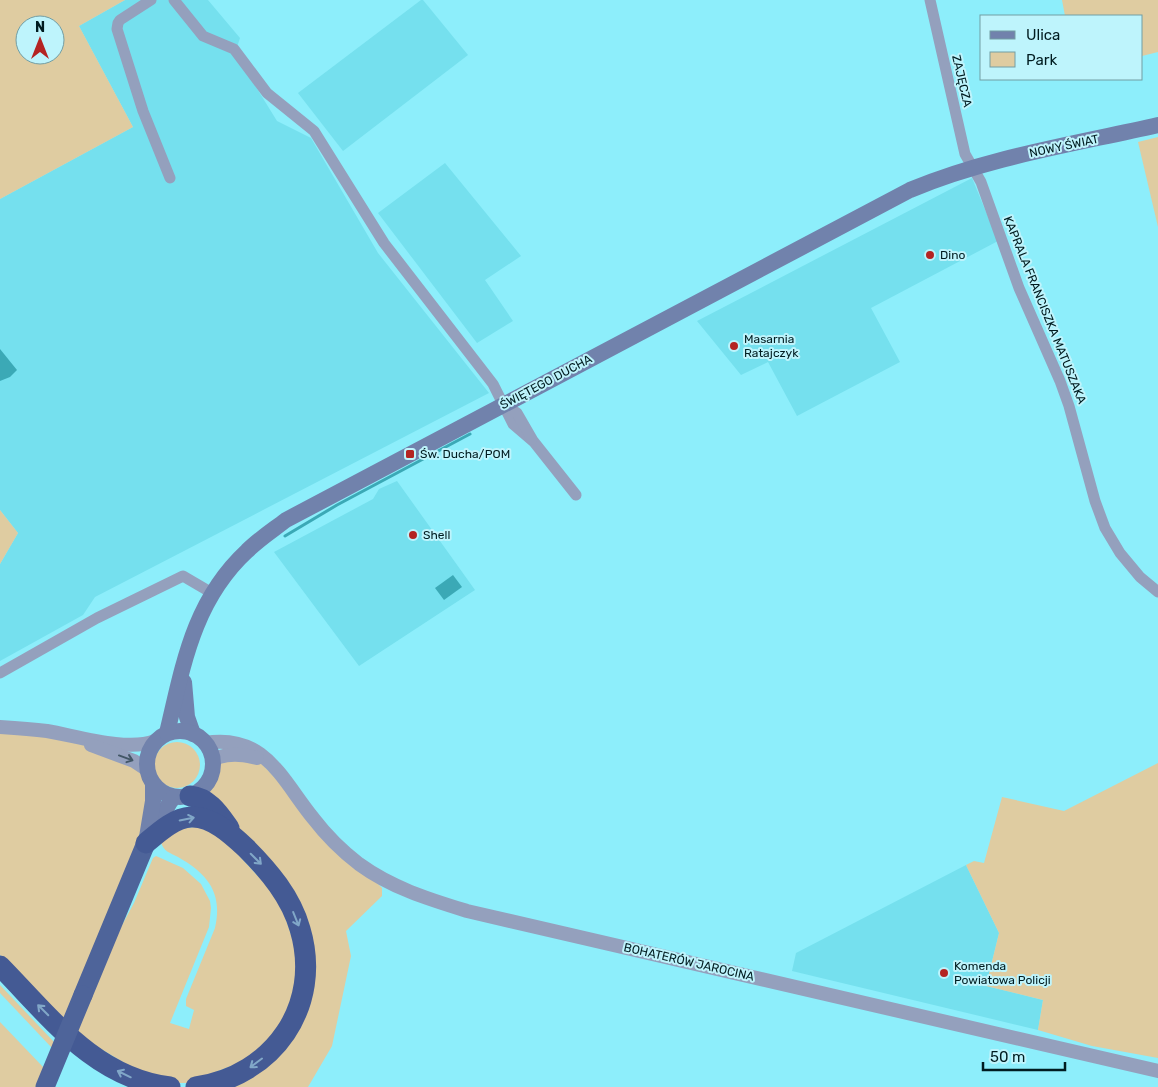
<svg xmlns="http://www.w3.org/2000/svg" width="1158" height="1087" font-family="Rubik,sans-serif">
<rect width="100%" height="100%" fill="#8deefb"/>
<g fill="#75e0ee">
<polygon points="125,0 208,0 240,38 235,53 277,121 311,138 378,253 489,393 95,597 83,615 0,661 0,564 18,533 0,510 0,199 133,127 79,26"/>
<polygon points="421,0 423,0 468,55 343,151 298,93"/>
<polygon points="445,163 521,256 485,280 513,321 477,343 378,213"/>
<polygon points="972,178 998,241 871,308 900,362 797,416 768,362 741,375 697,321"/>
<polygon points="397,481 475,590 359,666 274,552 373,499 379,489"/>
<polygon points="966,865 999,933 986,986 1043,1000 1038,1030 792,971 796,953"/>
</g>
<g fill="#dfcca1" fill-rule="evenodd">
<path d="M0,0h125l-46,26 54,101 -133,72zM25,25h30v30h-30z"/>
<polygon points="1062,0 1158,0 1158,52 1142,56 1142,16 1065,16"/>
<polygon points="1158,137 1158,227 1138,142"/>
<polygon points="0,510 18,533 0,564"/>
<polygon points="0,732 43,736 88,746 139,769 148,785 148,809 132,857 64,1021 0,955"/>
<circle cx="177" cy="765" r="23"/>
<path d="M223,761h36l123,127v8l-36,35 5,25 -19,90 -24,41h-81l45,-30 39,-107 -106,-161c7,-9 9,-20 18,-28z"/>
<polygon points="1158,763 1158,1058 1092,1046 1038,1030 1043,1000 986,986 999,933 966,865 974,861 984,863 1002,797 1064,811"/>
<path d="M211,825l68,74 20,59 -8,52 -34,46 -70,27h-12l-24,-4 -75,-45 39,-96 19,-35 19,-45 3,-2 27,12 18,16 9,17 1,7 -2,19 -39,96 19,6 5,-19 -8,-4v-7l29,-71c8,-35 -7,-54 -37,-71 -8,-4 -15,-6 -17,-15l9,-12z"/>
<polygon points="0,985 55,1043 52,1048 0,993"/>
<polygon points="0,1022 44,1068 36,1087 0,1087"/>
</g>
<g fill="#3ba9b6">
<polygon points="0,349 17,370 10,377 0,381"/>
<polygon points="453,575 462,587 444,600 435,588"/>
</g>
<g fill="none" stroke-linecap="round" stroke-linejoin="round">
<polyline stroke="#3ba9b6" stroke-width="3" points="285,536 337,505 470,434"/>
<g stroke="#94a0bd" stroke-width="11">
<polyline points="151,0 120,20 118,23 117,29 143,111 170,178"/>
<polyline points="174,0 203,36 234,49 267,93 314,131 384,243 493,384 513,424 534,442 576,495"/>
<polyline points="930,0 965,154 981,182 1019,288 1060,381 1069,406 1095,501 1105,528 1120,553 1140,577 1158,592"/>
<polyline points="504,404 517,413 532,439"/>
<polyline points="0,673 97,618 183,576 212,593"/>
</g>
<g stroke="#94a0bd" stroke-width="14">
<path d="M0,727c16,1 31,2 47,4 30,5 80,21 108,10"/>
<path d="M205,743c60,-10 77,37 108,75 13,17 29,33 46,46 33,24 69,35 108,47l691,160"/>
<polyline points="91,745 134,761 146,769"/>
<path d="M213,759c16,-6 28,-5 44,-1"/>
</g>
<g stroke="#7182ac" stroke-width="16">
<polyline points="184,682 187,717 193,734"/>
<circle cx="180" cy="764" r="33"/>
<path d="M167,733c16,-67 26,-132 80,-182 12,-12 26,-21 39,-31l624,-330c79,-33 165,-46 248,-65"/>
<polyline points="152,833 170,802 174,797"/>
<polyline points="146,843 153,801 153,784"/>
</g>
<polyline stroke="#4e649a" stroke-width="19" points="83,995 146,843"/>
<g stroke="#445a94" stroke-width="21">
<path d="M190,796c19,2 29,18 39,32"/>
<path d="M146,843c13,-11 28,-25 45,-26 21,-1 41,18 55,31 23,23 45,49 54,81 23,77 -27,147 -104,158"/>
<path d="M0,966c50,51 95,112 170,121"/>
</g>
<polyline stroke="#4e649a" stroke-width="19" points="45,1087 83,995"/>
</g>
<defs><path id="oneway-shaft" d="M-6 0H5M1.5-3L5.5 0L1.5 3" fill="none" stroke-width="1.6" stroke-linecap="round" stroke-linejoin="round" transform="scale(1.25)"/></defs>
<use stroke="#435767" href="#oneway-shaft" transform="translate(126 758) rotate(20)"/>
<g stroke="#81a7c8">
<use href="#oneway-shaft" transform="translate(187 819) rotate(-11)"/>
<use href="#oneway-shaft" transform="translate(256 859) rotate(45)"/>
<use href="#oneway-shaft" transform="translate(296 919) rotate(68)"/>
<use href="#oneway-shaft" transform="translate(43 1010) rotate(-135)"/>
<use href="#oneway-shaft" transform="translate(256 1063) rotate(143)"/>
<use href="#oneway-shaft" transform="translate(124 1074) rotate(-154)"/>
</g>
<g fill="#b42422" stroke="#bef4fc" stroke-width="2">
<circle cx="930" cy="255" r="5"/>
<circle cx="734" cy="346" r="5"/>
<rect x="405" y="449" width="10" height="10" rx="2.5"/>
<circle cx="413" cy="535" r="5"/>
<circle cx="944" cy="973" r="5"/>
</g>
<g text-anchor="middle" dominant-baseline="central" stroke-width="4" stroke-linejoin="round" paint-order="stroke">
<g font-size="12" fill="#001c20" stroke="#bef4fc">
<text transform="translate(962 81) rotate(77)">ZAJĘCZA</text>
<text transform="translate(1064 146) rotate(-12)">NOWY ŚWIAT</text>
<text transform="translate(1045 310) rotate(68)">KAPRALA FRANCISZKA MATUSZAKA</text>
<text transform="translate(546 382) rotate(-28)">ŚWIĘTEGO DUCHA</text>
<text transform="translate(689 962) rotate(13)">BOHATERÓW JAROCINA</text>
</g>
<g font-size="12" fill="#001c20" stroke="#bef4fc" text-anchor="start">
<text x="940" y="255">Dino</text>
<text x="744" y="339">Masarnia<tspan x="744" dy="14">Ratajczyk</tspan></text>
<text x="420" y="454">Św. Ducha/POM</text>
<text x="423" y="535">Shell</text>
<text x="954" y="966">Komenda<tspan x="954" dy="14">Powiatowa Policji</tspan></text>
</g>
</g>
<rect x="980" y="15" width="162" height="65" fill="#bef4fc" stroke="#729ea4"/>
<rect x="990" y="31" width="25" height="8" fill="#7182ac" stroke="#729ea4"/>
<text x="1026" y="40" font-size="15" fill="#001c20">Ulica</text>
<rect x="990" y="52" width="25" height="15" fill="#dfcca1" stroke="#729ea4"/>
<text x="1026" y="65" font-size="15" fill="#001c20">Park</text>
<g transform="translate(40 40)"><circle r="24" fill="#bef4fc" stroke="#729ea4"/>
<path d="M0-4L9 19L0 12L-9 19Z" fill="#b42422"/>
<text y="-8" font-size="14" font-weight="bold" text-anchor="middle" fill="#001c20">N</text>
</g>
<path d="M983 1062v8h82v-8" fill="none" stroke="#001c20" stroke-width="2.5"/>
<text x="990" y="1062" font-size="15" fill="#001c20" stroke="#bef4fc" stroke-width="4" paint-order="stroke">50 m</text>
</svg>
